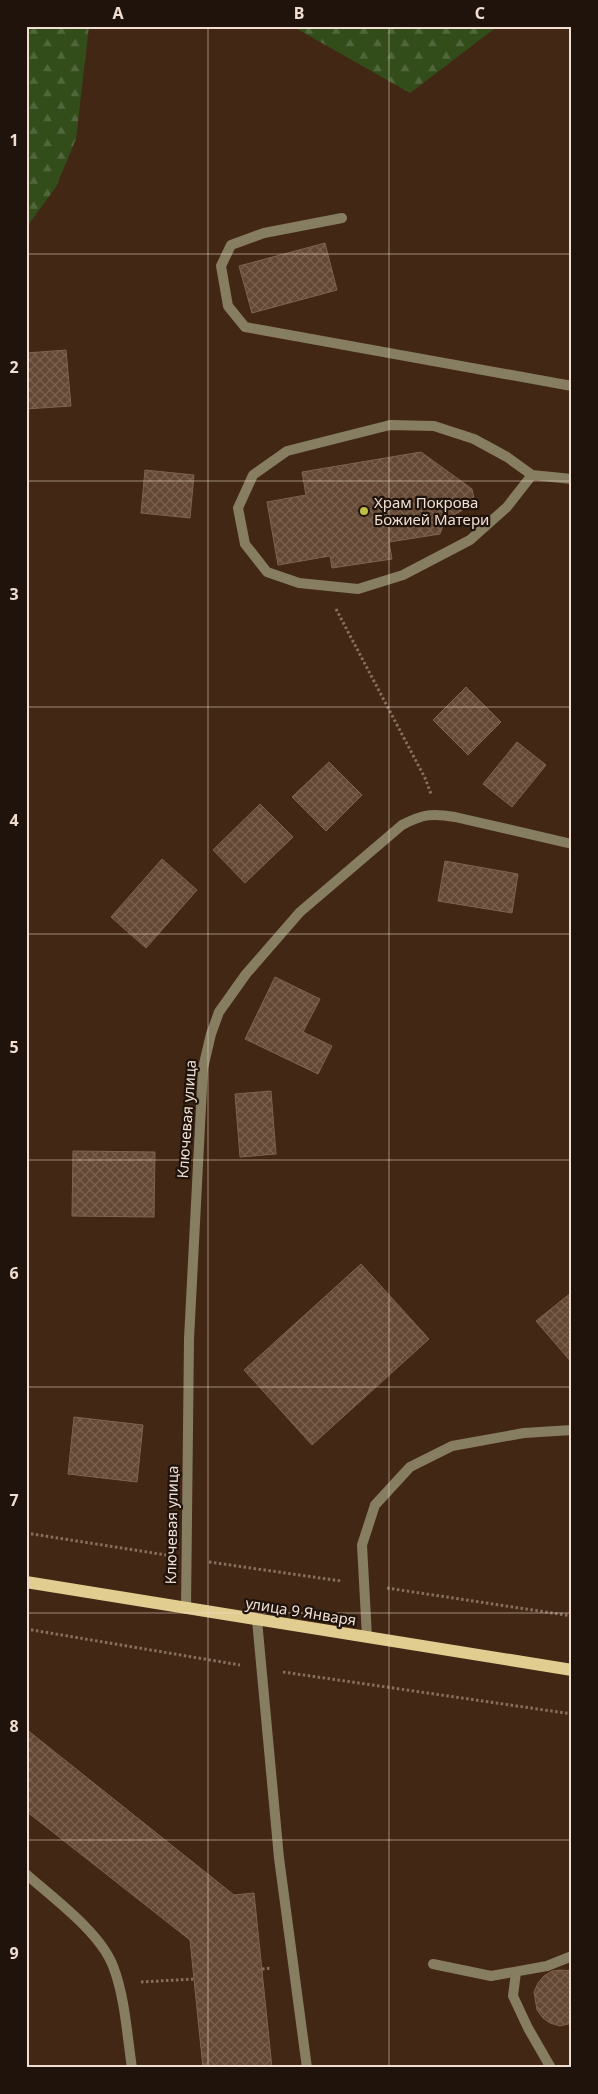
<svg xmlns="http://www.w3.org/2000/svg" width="598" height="2094" font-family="'Noto Sans',sans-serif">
<defs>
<pattern id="forest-firs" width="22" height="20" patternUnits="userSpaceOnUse" patternTransform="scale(1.25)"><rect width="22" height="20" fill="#334d1a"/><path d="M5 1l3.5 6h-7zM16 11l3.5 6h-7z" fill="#51663a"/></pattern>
<pattern id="building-cross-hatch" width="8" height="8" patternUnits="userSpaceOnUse" patternTransform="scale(1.25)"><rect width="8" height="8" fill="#644834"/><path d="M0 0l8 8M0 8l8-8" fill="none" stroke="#7a6250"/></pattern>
</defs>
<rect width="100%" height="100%" fill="#412714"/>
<g fill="url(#forest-firs)">
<polygon points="26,26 89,26 76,139 56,187 26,228"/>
<polygon points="292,26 498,26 410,93"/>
</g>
<g fill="url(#building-cross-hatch)" stroke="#80624e">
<polygon points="325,243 337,290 252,313 239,266"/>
<polygon points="66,350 71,406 26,409 26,353"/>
<polygon points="421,452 472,489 475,503 445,520 440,534 389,542 392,559 332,568 330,556 278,565 267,502 306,495 302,472"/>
<polygon points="145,470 194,475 190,518 141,513"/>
<polygon points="466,687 501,722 468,755 433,720"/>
<polygon points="517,742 546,765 512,807 483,784"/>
<polygon points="329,762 362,795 326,831 292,797"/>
<polygon points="260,804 293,837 245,883 213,850"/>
<polygon points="162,859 197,890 146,948 111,917"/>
<polygon points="445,861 518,874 512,913 438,901"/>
<polygon points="275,977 320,999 303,1032 332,1046 318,1074 245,1039"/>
<polygon points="271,1091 276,1154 240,1157 235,1094"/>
<polygon points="73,1151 155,1152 154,1217 72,1216"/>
<polygon points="361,1264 429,1339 312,1445 244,1370"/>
<polygon points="572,1292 572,1363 536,1321"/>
<polygon points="74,1417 143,1425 137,1482 68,1474"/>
<polygon points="26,1729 234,1895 254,1893 272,2068 203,2068 190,1940 26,1811"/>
<polygon points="560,1970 572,1971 572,2023 560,2026 550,2023 543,2018 537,2010 534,1992 538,1983 544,1976 552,1971"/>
</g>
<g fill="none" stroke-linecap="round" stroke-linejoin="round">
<g stroke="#866f5f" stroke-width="3" stroke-dasharray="2.5 2.5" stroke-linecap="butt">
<polyline points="336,609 425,778 431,794"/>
<polyline points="26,1533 166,1555"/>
<polyline points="209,1562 341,1581"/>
<polyline points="387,1588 572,1616"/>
<polyline points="26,1629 240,1665"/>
<polyline points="283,1672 572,1714"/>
<polyline points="262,1969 271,1968"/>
<polyline points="141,1982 194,1979"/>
</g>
<g stroke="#877d61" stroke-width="10">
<polyline points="342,218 264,233 231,245 221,266 228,306 245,327 572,386"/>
<polyline points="532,475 507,507 470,540 403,575 358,589 299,583 267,572 245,544 238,508 253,475 287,451 390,425 434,426 474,439 507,457 532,475 572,479"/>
<path d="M186,1609l3,-270 14,-271 8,-34 8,-22 27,-38 54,-62 102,-87c21,-11 30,-12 53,-8l117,27"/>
<polyline points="257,1620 279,1858 307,2068"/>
<polyline points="367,1637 362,1545 375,1505 410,1467 452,1446 524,1433 572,1430"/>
<path d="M26,1874c27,24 74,58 87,92 12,31 14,69 19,102"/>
<polyline points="433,1964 491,1976 547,1966 572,1956"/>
<polyline points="516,1972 513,1996 528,2028 551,2068"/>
</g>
<polyline stroke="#e2cd91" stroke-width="12" points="26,1582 572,1670"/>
</g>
<path fill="none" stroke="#f0ded3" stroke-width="1" stroke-opacity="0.55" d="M208,26v2042M389,26v2042M26,254h546M26,481h546M26,707h546M26,934h546M26,1160h546M26,1387h546M26,1613h546M26,1840h546"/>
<circle fill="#bdbf43" stroke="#1f130b" stroke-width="2" cx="364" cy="511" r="5"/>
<g text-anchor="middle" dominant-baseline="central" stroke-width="4.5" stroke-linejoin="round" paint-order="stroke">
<g font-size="15" fill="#f0ded3" stroke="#1f130b" text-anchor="start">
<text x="374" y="502">Храм Покрова<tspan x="374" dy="17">Божией Матери</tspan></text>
</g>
<g font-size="15" fill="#f0ded3" stroke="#1f130b">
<text transform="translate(186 1119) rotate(-86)">Ключевая улица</text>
<text transform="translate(171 1525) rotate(-89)">Ключевая улица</text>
<text transform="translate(301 1611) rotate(9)">улица 9 Января</text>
</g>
</g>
<rect width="598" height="2094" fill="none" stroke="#1f130b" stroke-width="55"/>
<rect x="28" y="28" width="542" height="2038" fill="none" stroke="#f0ded3" stroke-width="2"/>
<g font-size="16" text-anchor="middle" font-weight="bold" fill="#f0ded3">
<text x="118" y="19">A</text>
<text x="299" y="19">B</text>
<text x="480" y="19">C</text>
<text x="14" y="146">1</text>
<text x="14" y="373">2</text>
<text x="14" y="600">3</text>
<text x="14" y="826">4</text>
<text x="14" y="1053">5</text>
<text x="14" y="1279">6</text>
<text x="14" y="1506">7</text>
<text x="14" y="1732">8</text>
<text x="14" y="1959">9</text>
</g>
</svg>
